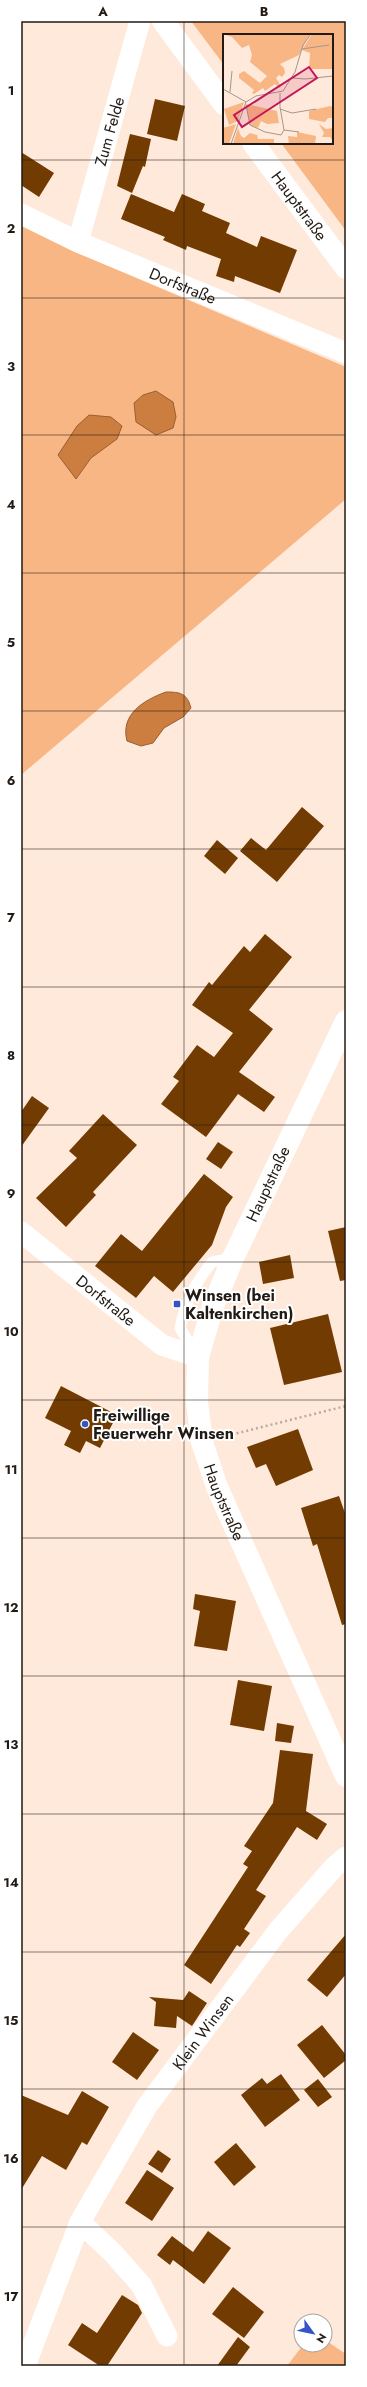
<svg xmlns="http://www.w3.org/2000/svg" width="367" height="2387" font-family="Jost,sans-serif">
<rect width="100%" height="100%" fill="#ffe9da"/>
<g fill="#f8b685">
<polygon points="191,21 346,21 346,231 281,143 332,143 332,35 224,35 224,65"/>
<polygon points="21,222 80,254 346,367 346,499 21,775"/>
<polygon points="325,2340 346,2354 346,2366 287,2366 303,2345 325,2345"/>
</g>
<g fill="#cb7e3f" stroke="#986032">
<polygon points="156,391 173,402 176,417 173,428 156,435 136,422 134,403 143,395"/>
<polygon points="89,415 111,417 122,426 117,439 91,458 76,479 58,455 77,426"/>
<path d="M166,692c14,0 21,1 25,16l-8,9 -19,11 -11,15 -12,3 -14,-5c-7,-27 17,-41 39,-49z"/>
</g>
<g fill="#723b01">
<polygon points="155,99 185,106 177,141 147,134"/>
<polygon points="130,134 151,139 145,167 143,166 132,193 117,186"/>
<polygon points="21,152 54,173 39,197 21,185"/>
<polygon points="131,194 174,212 182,194 205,204 202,211 230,223 226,233 257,247 261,236 297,250 280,293 235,276 234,282 216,276 221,259 187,246 186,250 163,240 165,237 121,219"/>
<polygon points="302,807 324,826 277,882 240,851 251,838 266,850"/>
<polygon points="217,840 238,858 225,874 204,856"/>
<polygon points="265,934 292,957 249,1010 273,1029 239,1072 275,1097 264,1112 238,1094 206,1137 161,1104 179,1081 173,1077 197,1045 214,1057 233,1033 192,1005 209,982 212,985 244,946 250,952"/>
<polygon points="32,1096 49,1108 21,1147 21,1112"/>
<polygon points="103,1114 137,1145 93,1192 96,1195 66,1227 36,1198 77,1158 69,1151"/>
<polygon points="218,1142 233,1152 221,1169 206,1159"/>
<polygon points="204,1174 233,1197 226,1207 212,1245 173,1292 154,1276 136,1298 95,1266 121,1234 142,1251"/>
<polygon points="346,1227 346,1280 340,1281 328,1231"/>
<polygon points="290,1255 294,1278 263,1284 259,1262"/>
<polygon points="328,1314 342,1372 284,1385 270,1328"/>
<polygon points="61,1386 117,1415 100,1448 86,1441 80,1453 64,1445 71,1431 45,1418"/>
<polygon points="298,1429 313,1470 276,1486 266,1464 256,1468 247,1447"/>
<polygon points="339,1496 346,1516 346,1624 342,1625 317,1544 313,1546 301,1508"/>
<polygon points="195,1594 236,1601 227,1651 194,1646 200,1611 193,1609"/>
<polygon points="238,1680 272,1686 264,1731 230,1725"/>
<polygon points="277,1723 294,1726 291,1743 275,1741"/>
<polygon points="280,1750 313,1754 306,1811 327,1824 317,1840 297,1827 256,1890 266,1896 244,1929 250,1933 240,1947 237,1945 211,1984 184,1965 248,1867 243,1864 252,1851 244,1846 273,1803"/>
<polygon points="346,1934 346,1974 327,1997 307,1980"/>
<polygon points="189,1991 207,2003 192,2026 177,2016 176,2028 154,2026 156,2002 149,1997 183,2000"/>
<polygon points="322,2025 346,2055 346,2060 324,2078 297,2045"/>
<polygon points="133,2032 159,2050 137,2080 112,2062"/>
<polygon points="281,2074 300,2100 265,2127 241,2095 262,2078 267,2084"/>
<polygon points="318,2079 332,2097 318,2107 304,2090"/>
<polygon points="82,2091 109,2107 87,2145 82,2142 66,2170 42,2156 21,2190 21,2095 68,2115"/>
<polygon points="236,2143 256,2167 234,2186 214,2162"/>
<polygon points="158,2150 171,2159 162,2173 148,2164"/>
<polygon points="147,2170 174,2188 152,2221 125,2203"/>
<polygon points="208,2231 231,2248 204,2284 173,2260 170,2265 157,2255 172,2236 193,2252"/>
<polygon points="233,2287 264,2312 244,2338 212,2314"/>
<polygon points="122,2295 138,2305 142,2313 107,2366 100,2366 68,2345 82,2323 97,2333"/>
<polygon points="238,2337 250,2347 236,2366 217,2366"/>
</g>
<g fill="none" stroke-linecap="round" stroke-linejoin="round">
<polyline stroke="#bbaa9e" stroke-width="2.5" stroke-dasharray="2 3" stroke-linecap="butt" points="222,1437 346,1406"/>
<path stroke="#fff" stroke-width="11" d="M196,1354l-16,-26c6,-28 15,-44 32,-66l21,-4"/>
<g stroke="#fff" stroke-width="21">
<path id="s1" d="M21,214l57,28 268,111"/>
<path id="s2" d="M78,242l62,-221"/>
<path id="s3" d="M21,1232l141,113 36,12"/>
<polyline points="80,2222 113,2253 142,2286 167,2336"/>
<path id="s4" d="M25,2366l55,-144 67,-116 131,-175 56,-64 12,-10"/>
</g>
<g stroke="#fff" stroke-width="22">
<polyline points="163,21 224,104"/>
<path id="s5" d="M253,143l93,125"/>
<path id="s6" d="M346,1021l-113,237 -20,48 -15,51 -1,45 5,40 15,45 129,289"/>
</g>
</g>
<path fill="none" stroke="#221a15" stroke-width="1" stroke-opacity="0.55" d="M184,21v2345M21,160h325M21,298h325M21,435h325M21,573h325M21,711h325M21,849h325M21,987h325M21,1125h325M21,1262h325M21,1400h325M21,1538h325M21,1676h325M21,1814h325M21,1952h325M21,2089h325M21,2227h325"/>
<g fill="#3654c6" stroke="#fff" stroke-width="1.5">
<rect x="173" y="1300" width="8" height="8" rx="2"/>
<circle cx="85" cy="1424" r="4"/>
</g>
<g text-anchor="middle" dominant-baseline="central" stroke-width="4" stroke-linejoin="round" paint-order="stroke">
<g font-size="16" fill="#221a15" stroke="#fff">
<text stroke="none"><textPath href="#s2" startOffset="115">Zum Felde</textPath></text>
<text stroke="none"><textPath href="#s5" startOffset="78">Hauptstraße</textPath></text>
<text stroke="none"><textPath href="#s1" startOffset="177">Dorfstraße</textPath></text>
<text transform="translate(268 1184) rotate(-65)">Hauptstraße</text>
<text stroke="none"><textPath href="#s3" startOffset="109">Dorfstraße</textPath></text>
<text stroke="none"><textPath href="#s6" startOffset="517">Hauptstraße</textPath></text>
<text stroke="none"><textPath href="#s4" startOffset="381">Klein Winsen</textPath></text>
</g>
<g font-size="16" font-weight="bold" fill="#221a15" stroke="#fff" text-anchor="start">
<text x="185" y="1295">Winsen (bei<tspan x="185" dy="18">Kaltenkirchen)</tspan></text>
<text x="93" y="1415">Freiwillige<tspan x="93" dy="18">Feuerwehr Winsen</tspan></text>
</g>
</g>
<g transform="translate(223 34)">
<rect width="110" height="110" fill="#ffe9da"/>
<path d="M0,0h87l-11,21 -19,9 4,4 1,5 -3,4 -3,-2 -3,3 5,8 -2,2 -4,-4 -10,7 -2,-3 -9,6 -2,-1 2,-3 -15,-12v-4l5,-3 16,12 7,-7 -17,-14 2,-7 -3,-10 -7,3 -10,-11zM89,0h21v35h-24l1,-16 -8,-3zM21,68l-6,19 -9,4 -5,-16zM23,70l31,7 2,12 -12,1 -6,-3 -3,7 -8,-3zM107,72l3,1v11h-5l-3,4 -16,-3v-8zM13,90l-7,20h-6v-16zM96,90l7,5 7,-1v13l-3,-4h-8l2,-4zM15,94l3,8 3,2 6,-5 7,2 1,4h16v5h-41zM74,98l19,4 -1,8h-26l-1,-8 9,1z" fill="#f8b685"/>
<path fill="none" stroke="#a7968b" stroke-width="1" d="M79,15l27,-4M69,44l13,1 28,-3M0,55l23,13M7,58l2,-21M57,59v14l4,23 -3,5M23,71l4,20 15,7 16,3M57,75l12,4 24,-4M61,96l15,2M8,110l15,-42 10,-6 27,-5 12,-19 8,-27 8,-11"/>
<path fill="#c2185b" fill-opacity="0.15" stroke="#c2185b" stroke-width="2" d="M86,33l8,11 -75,49 -8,-12z"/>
<rect width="110" height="110" fill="none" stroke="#221a15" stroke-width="2"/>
</g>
<rect width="367" height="2387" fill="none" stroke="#ffffff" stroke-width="44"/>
<g transform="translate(313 2333) rotate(123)"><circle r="19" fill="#ffffff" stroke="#a7a3a1"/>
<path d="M0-3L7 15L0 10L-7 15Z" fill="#3654c6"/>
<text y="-6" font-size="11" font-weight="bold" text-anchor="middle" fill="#221a15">N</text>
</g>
<rect x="22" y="22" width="323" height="2343" fill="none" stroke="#221a15" stroke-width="1.5"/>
<g font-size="13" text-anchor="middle" font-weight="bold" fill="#221a15">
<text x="103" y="16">A</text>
<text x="264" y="16">B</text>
<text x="11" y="95">1</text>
<text x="11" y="233">2</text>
<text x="11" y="371">3</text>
<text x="11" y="509">4</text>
<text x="11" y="647">5</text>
<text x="11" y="785">6</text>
<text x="11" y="922">7</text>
<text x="11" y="1060">8</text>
<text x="11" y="1198">9</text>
<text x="11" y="1336">10</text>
<text x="11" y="1474">11</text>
<text x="11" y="1612">12</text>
<text x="11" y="1749">13</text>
<text x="11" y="1887">14</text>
<text x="11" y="2025">15</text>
<text x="11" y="2163">16</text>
<text x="11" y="2301">17</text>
</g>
</svg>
